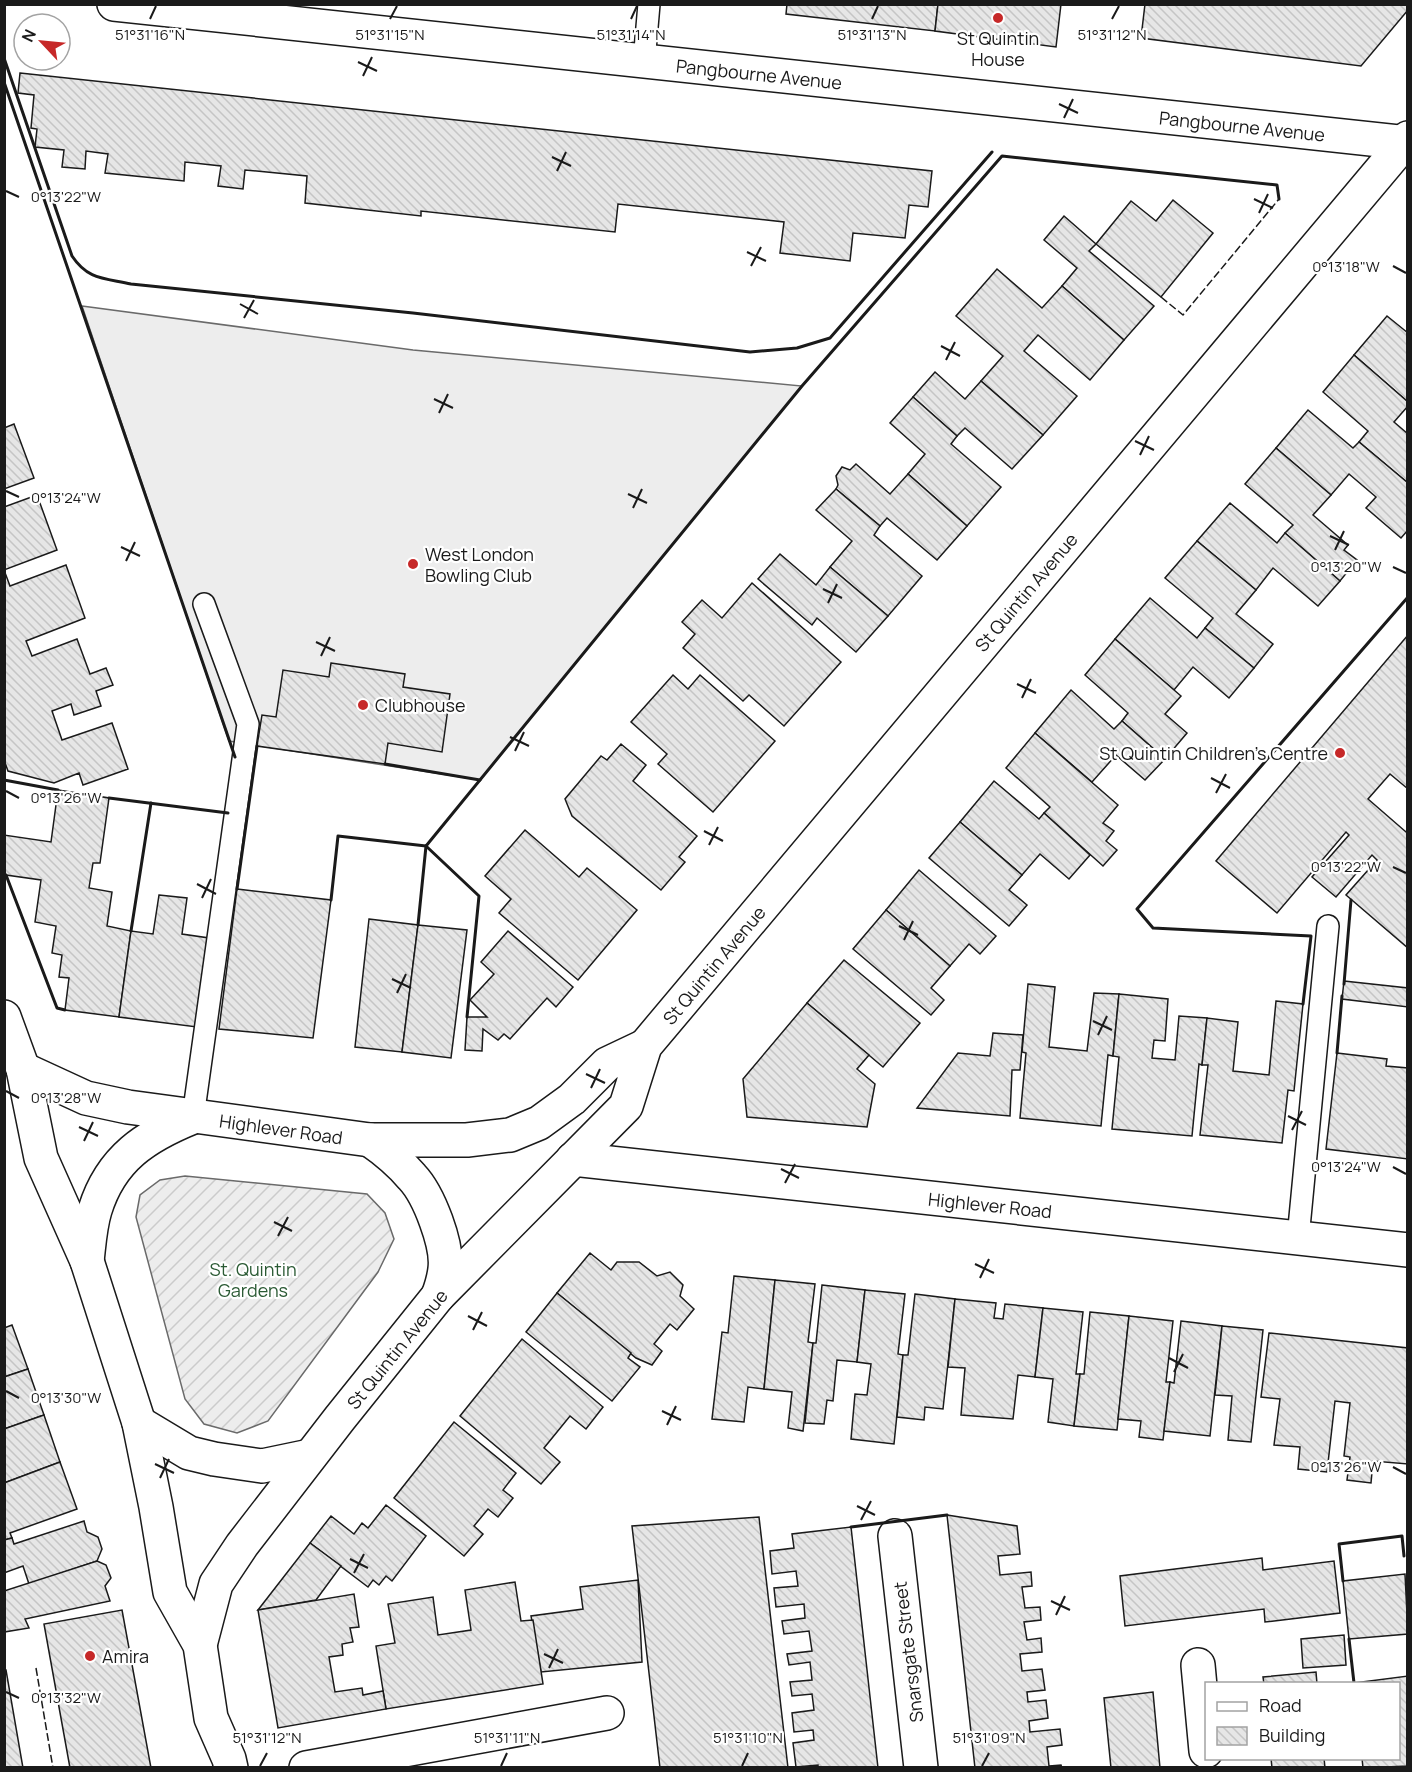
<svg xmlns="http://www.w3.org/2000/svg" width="1412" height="1772" font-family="Manrope,sans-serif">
<defs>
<pattern id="garden-furrows" width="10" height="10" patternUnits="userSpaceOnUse" patternTransform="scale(1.5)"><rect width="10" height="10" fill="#ededed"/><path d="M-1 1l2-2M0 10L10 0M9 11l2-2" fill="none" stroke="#cbcbcb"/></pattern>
<pattern id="building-back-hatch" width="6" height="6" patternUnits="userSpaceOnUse" patternTransform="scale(1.5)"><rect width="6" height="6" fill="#e6e6e6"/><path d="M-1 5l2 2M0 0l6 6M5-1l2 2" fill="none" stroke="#c5c5c5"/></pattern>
</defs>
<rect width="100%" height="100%" fill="#fff"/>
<polygon fill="url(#garden-furrows)" stroke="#6a6a6a" stroke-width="1.5" points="185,1176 367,1194 385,1213 394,1239 378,1272 268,1421 237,1433 204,1424 185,1399 136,1217 140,1195 160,1180"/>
<polygon fill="#ededed" stroke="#6a6a6a" stroke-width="1.5" points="82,306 413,350 802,386 480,780 229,741"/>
<g fill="url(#building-back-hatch)" stroke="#1a1a1a" stroke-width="1.5">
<polygon points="787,4 938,4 935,31 786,14"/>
<polygon points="938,4 1061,4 1056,47 935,31"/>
<polygon points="1145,4 1408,4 1408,10 1361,66 1141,38"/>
<polygon points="20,73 932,171 928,207 909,205 905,238 853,233 850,261 780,253 784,222 618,204 615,232 421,211 421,216 305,203 307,176 245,170 243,189 218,186 221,166 185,162 184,181 105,173 108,154 86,151 85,169 62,167 64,150 35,147 37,129 31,128 34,95 18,93"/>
<polygon points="1173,200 1213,233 1161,297 1096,244 1131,201 1156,221"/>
<polygon points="1064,216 1096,244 1089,251 1154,306 1124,340 1062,286 1077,268 1044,240"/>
<polygon points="997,269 1042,308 1062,286 1124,340 1090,380 1038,335 1024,351 1077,396 1043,435 981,381 1003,356 956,316"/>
<polygon points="1387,316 1408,333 1408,402 1354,355"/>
<polygon points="1354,355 1408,402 1408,406 1394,422 1408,434 1408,483 1359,442 1368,431 1323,392"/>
<polygon points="935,372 965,399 981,381 1043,435 1012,469 965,428 957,436 913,397"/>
<polygon points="913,397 957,436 951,444 1001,487 967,526 908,474 925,454 890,423"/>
<polygon points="1308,410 1353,448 1359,442 1408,483 1408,530 1401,538 1366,508 1376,497 1349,474 1331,495 1276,448"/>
<polygon points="14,424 34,478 4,489 4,428"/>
<polygon points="1276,448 1331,495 1313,515 1348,545 1344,550 1357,560 1340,581 1285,533 1293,525 1245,484"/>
<polygon points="856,464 890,494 908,474 967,526 937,560 887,518 880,526 836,489 838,485 836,476 842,467 850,470"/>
<polygon points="836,489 880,526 874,535 922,576 888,616 830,567 852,541 816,510"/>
<polygon points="37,495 57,550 4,570 4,507"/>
<polygon points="1230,503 1277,543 1285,533 1340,581 1318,606 1273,568 1256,590 1197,541"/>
<polygon points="1197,541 1256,590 1236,614 1273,644 1254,668 1205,628 1213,618 1165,578"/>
<polygon points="780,554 816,585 830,567 888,616 856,652 817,618 812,625 758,579"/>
<polygon points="66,565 85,618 26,641 32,656 77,639 90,674 106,668 113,685 96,691 101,706 74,715 71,704 52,711 62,740 112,723 128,769 83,785 79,773 54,783 8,771 4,760 4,570 10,586"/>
<polygon points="752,583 841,662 784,726 749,695 743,701 683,648 695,634 682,622 702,600 722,618"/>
<polygon points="1150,598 1197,638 1205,628 1254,668 1229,698 1193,667 1174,690 1115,639"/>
<polygon points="1408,635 1408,789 1390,774 1368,799 1406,832 1408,829 1408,948 1346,895 1377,860 1372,855 1336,897 1312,877 1349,835 1346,832 1277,913 1216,861"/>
<polygon points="1115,639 1181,696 1165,714 1187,733 1165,759 1122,721 1128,713 1085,675"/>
<polygon points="331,663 405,674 403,687 450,694 442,752 388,743 385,764 257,746 262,715 276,717 283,670 329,677"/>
<polygon points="673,675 688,689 700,675 775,741 713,812 658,764 667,754 631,722"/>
<polygon points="1071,690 1114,729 1122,721 1165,759 1145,780 1116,755 1092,782 1035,733"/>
<polygon points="1035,733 1118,805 1103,823 1114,831 1106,841 1117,850 1103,866 1044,813 1050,807 1006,768"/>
<polygon points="621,744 646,765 633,781 697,836 679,857 685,862 661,890 572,816 565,799 601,756 607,760"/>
<polygon points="994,781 1039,819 1044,813 1090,855 1069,879 1040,854 1022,875 960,822"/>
<polygon points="58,790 109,798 100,863 93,863 89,888 112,892 107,926 131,931 119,1017 65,1010 69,978 59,977 62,955 52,953 56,926 35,922 41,880 6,875 4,872 4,835 51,842"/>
<polygon points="960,822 1022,875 1009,890 1027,905 1009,926 929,858"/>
<polygon points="525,830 579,877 587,868 637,910 578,980 499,913 511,899 485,876"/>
<polygon points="919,870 996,936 980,954 969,944 950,966 886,910"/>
<polygon points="237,889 331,900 313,1038 219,1029"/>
<polygon points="159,895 187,898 182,934 209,938 197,1027 119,1017 131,931 153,934"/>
<polygon points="886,910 950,966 931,988 944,1000 931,1015 853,949"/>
<polygon points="369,919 418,925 402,1052 355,1047"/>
<polygon points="418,925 467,930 451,1058 402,1052"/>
<polygon points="508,931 573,987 556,1007 547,998 510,1039 504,1034 498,1040 483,1029 482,1051 465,1050 467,1017 487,1017 470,1000 494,974 481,962"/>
<polygon points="844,960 920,1023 883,1067 807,1003"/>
<polygon points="1344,981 1408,988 1408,1007 1342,999"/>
<polygon points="1028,984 1055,987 1049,1047 1087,1051 1094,993 1119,994 1113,1056 1108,1055 1101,1126 1020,1118 1026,1053 1022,1052"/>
<polygon points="1119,994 1168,999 1165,1041 1154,1040 1152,1058 1175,1060 1179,1016 1207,1018 1202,1065 1199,1064 1192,1136 1112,1129 1119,1057 1113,1056"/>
<polygon points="1276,1001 1303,1004 1294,1091 1288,1090 1282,1143 1200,1135 1208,1065 1202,1065 1207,1018 1238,1022 1233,1071 1269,1075"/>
<polygon points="807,1003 869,1055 857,1069 875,1084 867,1127 747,1117 743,1079"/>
<polygon points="993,1033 1023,1035 1020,1070 1012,1070 1010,1116 917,1108 958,1053 990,1056"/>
<polygon points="1337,1053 1387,1059 1386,1066 1408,1068 1408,1159 1326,1149"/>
<polygon points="590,1253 611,1270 617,1262 639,1262 657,1276 670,1272 683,1285 680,1296 694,1309 677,1330 670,1324 654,1344 662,1351 652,1365 636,1358 557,1293"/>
<polygon points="734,1276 775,1280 764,1389 748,1387 744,1422 712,1419 722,1332 728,1333"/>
<polygon points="775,1280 815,1284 808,1342 813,1343 803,1431 788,1428 792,1392 764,1389"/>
<polygon points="822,1285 865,1290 857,1362 837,1360 833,1401 827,1400 824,1424 805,1423 813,1343 816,1343"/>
<polygon points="865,1290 905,1294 898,1354 903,1355 894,1444 851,1439 855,1394 867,1395 871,1364 857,1362"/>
<polygon points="557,1293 631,1353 628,1358 640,1367 612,1401 526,1332"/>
<polygon points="915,1294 955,1299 943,1409 925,1407 924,1420 897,1417 903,1355 908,1355"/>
<polygon points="955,1299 996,1303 994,1318 1003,1319 1005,1304 1043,1308 1035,1377 1018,1375 1013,1419 961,1415 965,1368 948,1367"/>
<polygon points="1043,1308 1083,1312 1076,1374 1080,1374 1074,1426 1048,1422 1053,1379 1035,1377"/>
<polygon points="1090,1312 1129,1316 1117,1430 1074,1426 1080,1374 1084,1374"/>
<polygon points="1129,1316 1173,1321 1166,1382 1170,1382 1163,1440 1139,1437 1141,1421 1118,1419"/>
<polygon points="1181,1321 1222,1326 1210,1436 1164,1431 1170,1382 1174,1383"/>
<polygon points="12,1325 28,1369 4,1377 4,1328"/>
<polygon points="1222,1326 1263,1330 1251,1442 1228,1440 1232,1396 1215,1395"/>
<polygon points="1269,1333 1408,1348 1408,1464 1373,1461 1371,1483 1347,1480 1350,1457 1344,1456 1350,1403 1335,1401 1327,1472 1298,1469 1300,1447 1274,1445 1280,1399 1261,1397"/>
<polygon points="522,1339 603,1407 586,1429 570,1416 544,1448 560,1462 541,1484 460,1416"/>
<polygon points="28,1369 44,1415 4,1429 4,1377"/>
<polygon points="44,1415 60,1462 4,1483 4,1429"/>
<polygon points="454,1422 516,1473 503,1490 513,1498 498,1517 488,1509 474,1526 483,1534 464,1556 394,1498"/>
<polygon points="60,1462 77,1509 10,1533 12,1538 4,1540 4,1483"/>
<polygon points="386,1505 426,1536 392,1581 386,1576 379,1585 373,1580 368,1587 310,1543 331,1516 354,1534 362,1523 368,1528"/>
<polygon points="947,1515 1017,1526 1020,1554 998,1556 1000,1575 1031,1572 1032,1586 1022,1587 1025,1608 1040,1607 1041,1620 1024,1622 1027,1640 1041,1638 1042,1652 1020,1654 1022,1671 1042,1669 1045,1690 1027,1692 1028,1702 1046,1700 1048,1718 1029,1721 1030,1732 1060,1729 1062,1745 1047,1747 1049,1766 1061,1765 1062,1768 975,1768"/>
<polygon points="759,1517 788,1768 660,1768 632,1526"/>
<polygon points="84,1521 87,1532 98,1537 102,1549 97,1561 29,1584 23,1566 4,1573 4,1540 12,1538 14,1544"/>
<polygon points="851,1527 878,1768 818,1768 818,1765 796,1767 793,1743 814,1740 813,1730 794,1732 792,1713 814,1710 812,1694 792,1696 790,1682 812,1680 810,1662 789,1665 787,1654 812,1651 809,1631 784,1634 782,1621 805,1618 804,1604 776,1607 774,1588 798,1586 796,1571 772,1574 770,1551 794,1548 792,1534"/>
<polygon points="310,1543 341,1566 316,1600 258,1610"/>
<polygon points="1262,1558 1263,1570 1334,1561 1340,1613 1265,1622 1264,1609 1125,1626 1120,1576"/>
<polygon points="97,1561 106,1565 111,1578 105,1586 110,1601 25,1619 29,1628 4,1632 4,1591"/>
<polygon points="1405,1574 1408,1634 1349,1639 1343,1581"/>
<polygon points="638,1580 642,1662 541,1672 531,1616 583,1609 580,1587"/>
<polygon points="515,1582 521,1621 533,1620 543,1684 386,1709 376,1646 395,1643 388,1604 433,1597 438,1635 471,1630 465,1590"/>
<polygon points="354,1594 359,1627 350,1628 353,1642 342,1644 343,1655 329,1657 335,1692 362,1688 363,1695 383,1691 386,1709 278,1728 258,1610"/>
<polygon points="122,1610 151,1768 70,1768 44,1624"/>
<polygon points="1344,1635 1346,1665 1303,1668 1301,1639"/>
<polygon points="4,1670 6,1670 23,1768 4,1768"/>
<polygon points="1316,1672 1317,1684 1264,1684 1263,1677"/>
<polygon points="1408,1676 1408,1766 1363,1768 1362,1758 1398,1758 1398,1684 1354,1683"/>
<polygon points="1153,1692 1160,1768 1111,1768 1104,1698"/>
<polygon points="1271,1758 1324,1758 1325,1768 1272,1768"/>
</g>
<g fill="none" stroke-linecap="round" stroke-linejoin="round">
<defs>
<g id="lane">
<polyline points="644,62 649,4"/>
<polyline points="193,1117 248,724 204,604"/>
<polyline points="1298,1238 1328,926"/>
</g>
<g id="street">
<polyline points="114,4 1408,143"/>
<polyline points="573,1159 1408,1250"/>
<polyline points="895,1536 921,1768"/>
<polyline points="1198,1665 1206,1751"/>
<polyline points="306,1768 607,1713"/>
</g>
<g id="secondary">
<polyline points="4,1017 23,1069 41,1158 87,1261 139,1423 156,1507 170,1592 200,1645 211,1718 229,1759 231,1768"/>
<polyline points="23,1069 86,1098 128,1107 370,1140 467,1140 510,1135 539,1123 572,1099 607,1064 645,1046"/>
<path d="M370,1140c16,11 30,23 42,37 17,18 36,68 33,92 -1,9 -4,19 -7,27"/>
<path d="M87,1261c2,-17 3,-35 8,-51 16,-52 51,-74 98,-93"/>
<polyline points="139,1423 189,1453 214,1459 262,1466 310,1456"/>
<polyline points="200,1645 216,1584 242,1545 340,1418 438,1296 626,1106 645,1046 1408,138"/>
</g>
</defs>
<use href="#lane" stroke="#1a1a1a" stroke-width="24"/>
<use href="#street" stroke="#1a1a1a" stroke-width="36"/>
<use href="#secondary" stroke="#1a1a1a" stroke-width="36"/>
<use href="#lane" stroke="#fff" stroke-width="21"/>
<use href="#street" stroke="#fff" stroke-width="33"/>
<use href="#secondary" stroke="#fff" stroke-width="33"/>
<g stroke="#1a1a1a" stroke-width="1.5" stroke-dasharray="8 3" stroke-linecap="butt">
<polyline points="1161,297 1183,315 1279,199"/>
<polyline points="36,1668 53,1768"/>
</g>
<g stroke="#1a1a1a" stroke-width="3">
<path d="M4,58l68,198c16,24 32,22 59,28l282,29 337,39 47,-4 33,-10 162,-186"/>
<polyline points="4,82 235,757"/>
<polyline points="385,764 480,780"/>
<polyline points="4,780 58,790"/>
<polyline points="109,798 228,813"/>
<polyline points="426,846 479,896 467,1017"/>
<polyline points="6,875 57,1008 65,1010"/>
<polyline points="237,889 257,746"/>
<polyline points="331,900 338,836 426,846 802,386 1002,156 1277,185 1279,199"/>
<polyline points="418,925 426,846"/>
<polyline points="131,931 151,803"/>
<polyline points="1344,984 1351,900"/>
<polyline points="1303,1004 1311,936 1153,928 1137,909 1408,597"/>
<polyline points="1337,1053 1342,996"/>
<polyline points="851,1527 947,1515"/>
<polyline points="1343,1581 1339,1544 1402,1536 1404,1556"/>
<polyline points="1349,1639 1354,1683"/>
</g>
</g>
<path fill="none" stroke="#1a1a1a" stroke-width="2" d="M150,19l6,-13M390,19l7,-13M631,19l6,-13M872,19l6,-13M1112,19l7,-13M358,62l19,9M363,76l9,-19M1059,104l19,9M1064,118l9,-19M552,157l19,9M557,171l9,-19M6,191l13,6M1254,199l19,9M1259,213l9,-19M747,252l19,9M751,266l10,-19M1393,266l13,7M240,304l18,10M244,318l10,-18M941,346l19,10M946,360l9,-18M434,399l19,9M439,413l9,-19M1135,441l19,9M1140,455l9,-19M6,491l13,6M628,494l19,9M633,508l9,-19M1330,536l19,9M121,547l19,9M1335,550l9,-19M126,561l9,-19M1393,567l13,6M823,589l19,9M828,603l9,-19M316,642l19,9M321,656l9,-19M1017,684l19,9M1022,698l9,-19M510,737l19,9M515,751l9,-19M1211,778l19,10M6,791l13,7M1216,793l10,-19M704,831l19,10M709,845l9,-18M1393,867l13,6M197,884l19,10M202,898l9,-19M899,926l19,9M904,940l9,-19M392,979l19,9M397,993l9,-19M1093,1021l19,9M1098,1035l9,-19M586,1074l19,9M591,1088l9,-19M6,1091l13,7M1288,1116l18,9M79,1127l19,9M1292,1130l10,-19M84,1141l9,-19M1393,1167l13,7M781,1169l18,9M785,1183l10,-19M274,1222l18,9M278,1236l10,-19M975,1264l19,9M980,1278l9,-19M468,1316l19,10M473,1330l9,-18M1169,1358l19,10M1174,1372l9,-18M6,1391l13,7M662,1411l19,9M667,1425l9,-19M155,1464l19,9M1393,1467l13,7M160,1478l9,-19M857,1506l18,9M861,1520l10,-19M350,1559l18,9M354,1573l10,-19M1051,1601l19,9M1056,1615l9,-19M544,1654l19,9M549,1668l9,-19M6,1692l13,6M260,1766l7,-13M501,1766l6,-13M742,1766l6,-13M982,1766l7,-13"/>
<g fill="#c62828" stroke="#fff" stroke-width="2">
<circle cx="998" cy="18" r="6"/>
<circle cx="413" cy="564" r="6"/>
<circle cx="363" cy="705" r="6"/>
<circle cx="1340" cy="753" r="6"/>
<circle cx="90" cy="1656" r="6"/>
</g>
<g text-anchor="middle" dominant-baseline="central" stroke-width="4.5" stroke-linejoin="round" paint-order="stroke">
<g font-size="18" fill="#1a1a1a" stroke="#fff" text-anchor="start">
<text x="998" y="38" text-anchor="middle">St Quintin<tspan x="998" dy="21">House</tspan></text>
<text x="425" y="554">West London<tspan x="425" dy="21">Bowling Club</tspan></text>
<text x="375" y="705">Clubhouse</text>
<text x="1328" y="753" text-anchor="end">St Quintin Children's Centre</text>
<text x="102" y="1656">Amira</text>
</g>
<g font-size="18" fill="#1a1a1a" stroke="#fff">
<text transform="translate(759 74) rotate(6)">Pangbourne Avenue</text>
<text transform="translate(1242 126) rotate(6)">Pangbourne Avenue</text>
<text transform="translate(1026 592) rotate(-50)">St Quintin Avenue</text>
<text transform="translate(714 965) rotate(-50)">St Quintin Avenue</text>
<text transform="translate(281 1129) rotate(8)">Highlever Road</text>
<text transform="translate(990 1205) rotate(6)">Highlever Road</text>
<text transform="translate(397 1349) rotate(-51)">St Quintin Avenue</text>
<text transform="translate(908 1652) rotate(-97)">Snarsgate Street</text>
</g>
<g font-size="18" fill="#2b5a34" stroke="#fff">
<text x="253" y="1269">St. Quintin<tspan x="253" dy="21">Gardens</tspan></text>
</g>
</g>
<g font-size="15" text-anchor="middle" fill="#1a1a1a" stroke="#fff" stroke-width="4.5" stroke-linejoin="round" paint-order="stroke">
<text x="150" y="40">51°31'16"N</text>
<text x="390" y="40">51°31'15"N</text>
<text x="631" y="40">51°31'14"N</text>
<text x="872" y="40">51°31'13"N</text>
<text x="1112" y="40">51°31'12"N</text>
<text x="66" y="202">0°13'22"W</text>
<text x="1346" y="272">0°13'18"W</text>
<text x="66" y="503">0°13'24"W</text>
<text x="1346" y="572">0°13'20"W</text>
<text x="66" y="803">0°13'26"W</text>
<text x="1346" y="872">0°13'22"W</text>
<text x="66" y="1103">0°13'28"W</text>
<text x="1346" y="1172">0°13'24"W</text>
<text x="66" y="1403">0°13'30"W</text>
<text x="1346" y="1472">0°13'26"W</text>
<text x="66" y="1703">0°13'32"W</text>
<text x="267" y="1743">51°31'12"N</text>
<text x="507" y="1743">51°31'11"N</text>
<text x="748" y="1743">51°31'10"N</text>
<text x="989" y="1743">51°31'09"N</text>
</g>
<rect width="1412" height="1772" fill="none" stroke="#1a1a1a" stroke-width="12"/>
<rect x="1205" y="1682" width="195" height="78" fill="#ffffff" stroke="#a3a3a3" stroke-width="1.5"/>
<rect x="1217" y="1702" width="30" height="9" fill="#ffffff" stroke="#a3a3a3" stroke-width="1.5"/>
<text x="1259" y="1712" font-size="18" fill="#1a1a1a">Road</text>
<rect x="1217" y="1727" width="30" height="18" fill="url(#building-back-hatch)" stroke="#a3a3a3" stroke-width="1.5"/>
<text x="1259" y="1742" font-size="18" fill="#1a1a1a">Building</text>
<g transform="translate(42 42) rotate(296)"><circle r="28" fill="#ffffff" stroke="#a3a3a3" stroke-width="1.5"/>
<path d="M0-4.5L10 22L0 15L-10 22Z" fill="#c62828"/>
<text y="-9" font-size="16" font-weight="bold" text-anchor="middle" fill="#1a1a1a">N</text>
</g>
</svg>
